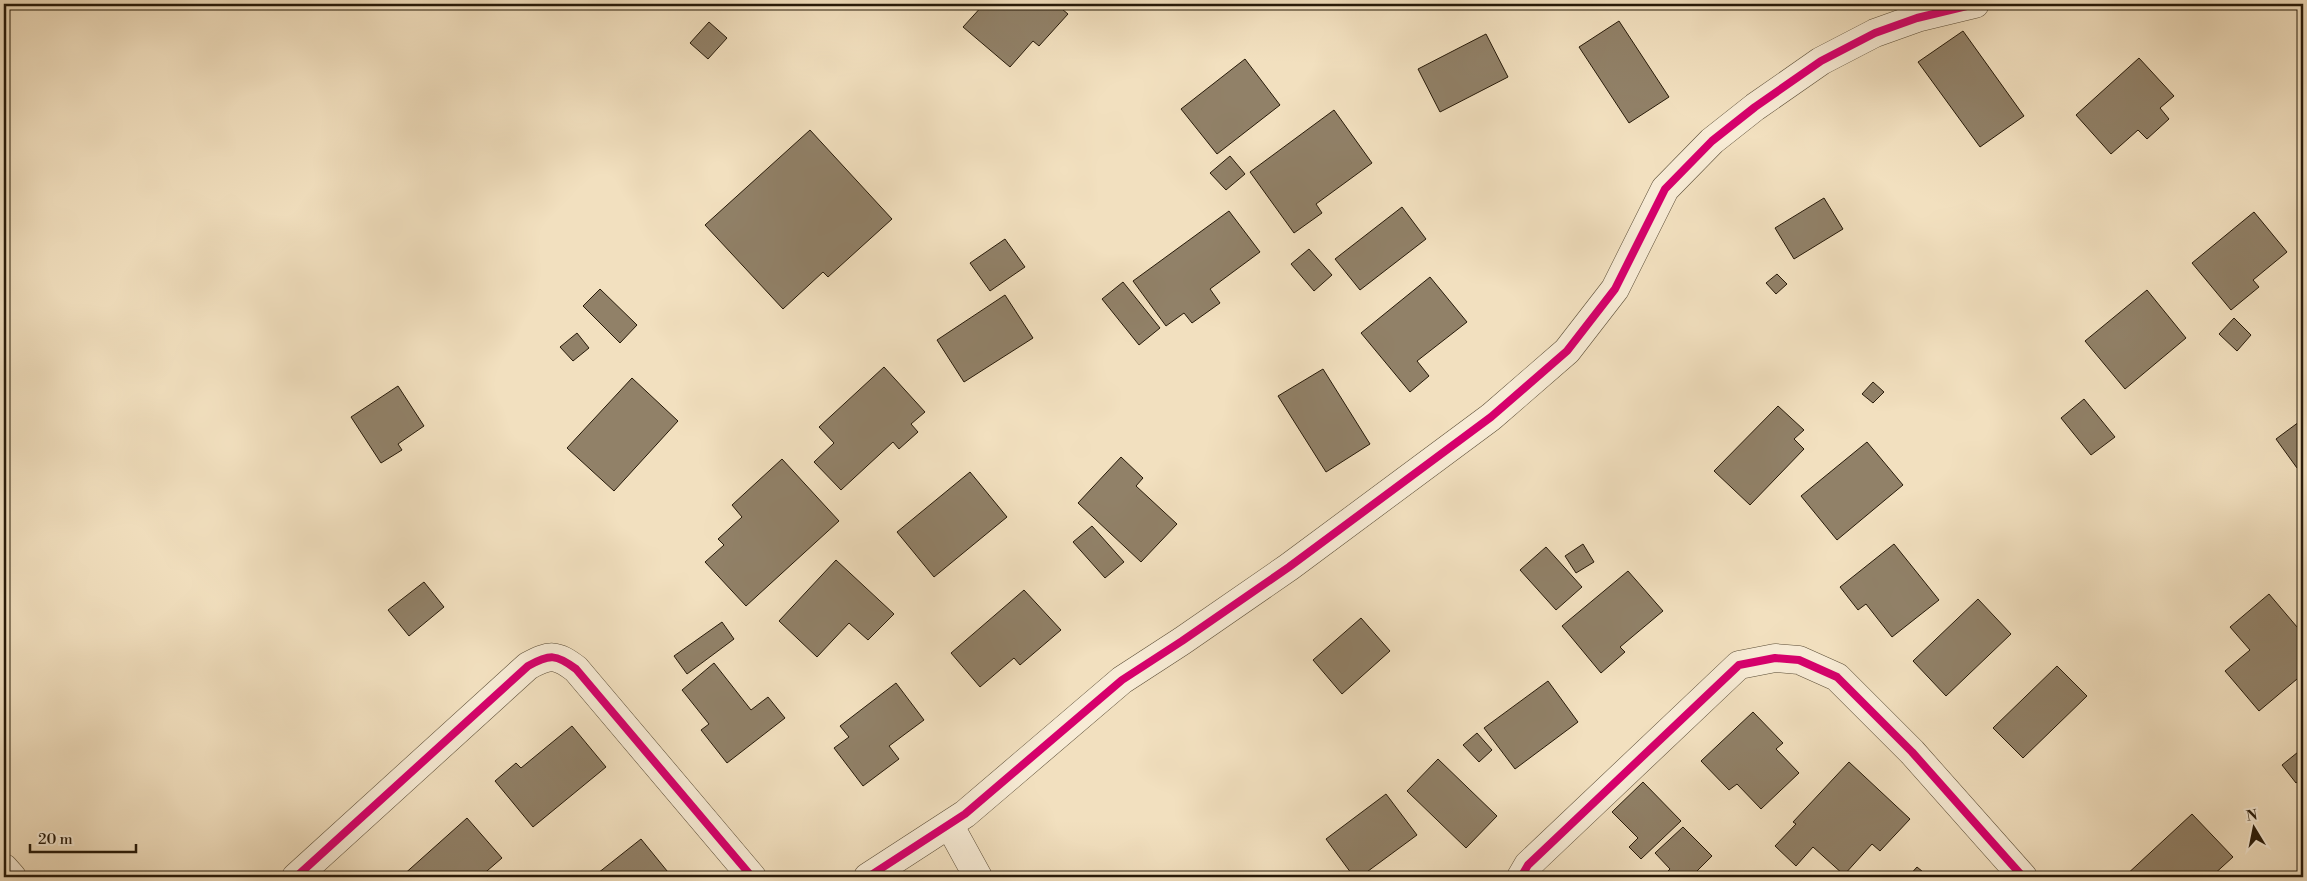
<svg xmlns="http://www.w3.org/2000/svg" width="2307" height="881" font-family="'Libre Bodoni',serif">
<rect width="100%" height="100%" fill="#f2e0bf"/>
<filter id="stains"><feTurbulence type="fractalNoise" baseFrequency=".004" numOctaves="4"/><feColorMatrix values="0 0 0 0 .2 0 0 0 0 .09 0 0 0 0 .02 0 0 0 .5 -.17"/></filter>
<radialGradient id="worn" r=".72"><stop offset=".6" stop-color="#630" stop-opacity="0"/><stop offset="1" stop-color="#630" stop-opacity=".3"/></radialGradient>
<g fill="#918168" stroke="#271a09">
<polygon points="984,4 1056,4 1068,14 1039,46 1033,41 1010,67 963,27"/>
<polygon points="1619,21 1669,97 1629,123 1579,47"/>
<polygon points="709,22 727,38 708,59 690,43"/>
<polygon points="1963,31 2024,116 1980,147 1918,62"/>
<polygon points="1486,34 1508,77 1440,112 1418,69"/>
<polygon points="2139,58 2174,96 2160,108 2169,119 2147,139 2138,130 2111,154 2076,115"/>
<polygon points="1245,59 1280,105 1217,154 1181,109"/>
<polygon points="1334,110 1372,163 1316,204 1322,213 1294,233 1250,172"/>
<polygon points="810,130 892,219 828,277 823,272 783,309 705,225"/>
<polygon points="1230,156 1245,174 1226,190 1210,173"/>
<polygon points="1824,198 1843,229 1794,259 1775,228"/>
<polygon points="1402,207 1426,239 1360,290 1335,259"/>
<polygon points="1229,211 1260,252 1210,289 1220,303 1192,323 1184,313 1166,326 1133,281"/>
<polygon points="2254,212 2287,252 2253,280 2259,287 2231,310 2192,263"/>
<polygon points="1005,239 1025,267 990,291 970,263"/>
<polygon points="1309,249 1332,275 1314,291 1291,264"/>
<polygon points="1777,274 1787,284 1776,294 1766,283"/>
<polygon points="1430,277 1467,322 1417,361 1429,376 1410,392 1361,333"/>
<polygon points="1123,282 1160,328 1139,345 1102,299"/>
<polygon points="600,289 637,325 620,343 583,306"/>
<polygon points="2147,290 2186,338 2125,389 2085,341"/>
<polygon points="1005,295 1033,338 964,382 937,340"/>
<polygon points="2234,318 2251,335 2237,351 2219,334"/>
<polygon points="577,333 589,348 573,361 560,347"/>
<polygon points="884,367 925,412 911,424 918,432 899,449 893,442 841,490 814,462 834,443 819,427"/>
<polygon points="1323,369 1370,444 1326,472 1278,396"/>
<polygon points="632,378 678,421 614,491 567,448"/>
<polygon points="1873,382 1884,392 1873,403 1862,394"/>
<polygon points="398,386 424,426 398,444 402,450 381,463 351,417"/>
<polygon points="2084,399 2115,437 2091,455 2061,418"/>
<polygon points="1778,406 1804,430 1794,439 1804,449 1750,505 1714,471"/>
<polygon points="2303,419 2303,463 2297,468 2276,439"/>
<polygon points="1867,442 1903,485 1837,540 1801,496"/>
<polygon points="1121,457 1143,478 1136,486 1177,524 1141,562 1078,503"/>
<polygon points="782,459 839,521 746,606 705,562 724,545 718,539 742,517 732,505"/>
<polygon points="970,472 1007,517 934,577 897,532"/>
<polygon points="1092,526 1124,562 1105,578 1073,542"/>
<polygon points="1583,544 1594,562 1576,573 1565,556"/>
<polygon points="1894,544 1939,600 1892,637 1866,604 1858,610 1840,587"/>
<polygon points="1546,547 1582,587 1556,610 1520,570"/>
<polygon points="836,560 894,614 868,640 849,623 817,657 779,621"/>
<polygon points="1628,571 1663,611 1620,647 1625,652 1601,673 1562,626"/>
<polygon points="424,582 444,607 409,636 388,610"/>
<polygon points="1024,590 1061,630 1020,665 1014,658 980,687 951,653"/>
<polygon points="2269,594 2303,634 2303,674 2259,711 2225,671 2250,650 2230,627"/>
<polygon points="1978,599 2011,634 1946,696 1913,661"/>
<polygon points="1361,618 1390,651 1342,694 1313,660"/>
<polygon points="722,622 734,639 687,674 674,656"/>
<polygon points="714,663 751,710 768,697 785,718 727,763 701,730 709,724 682,690"/>
<polygon points="2057,666 2087,696 2023,758 1993,728"/>
<polygon points="1548,681 1578,722 1515,769 1484,728"/>
<polygon points="896,683 924,720 889,746 899,759 863,786 834,748 849,737 840,726"/>
<polygon points="1753,712 1783,743 1776,749 1799,773 1761,809 1737,784 1729,790 1701,761"/>
<polygon points="572,726 606,767 533,827 495,781 516,763 521,768"/>
<polygon points="1477,733 1492,750 1479,762 1463,745"/>
<polygon points="2303,748 2303,778 2296,783 2282,765"/>
<polygon points="1438,759 1497,816 1466,848 1407,791"/>
<polygon points="1849,762 1910,819 1880,851 1872,844 1844,875 1813,847 1796,866 1775,846 1796,824 1793,822"/>
<polygon points="1643,782 1681,821 1641,859 1629,847 1638,838 1612,812"/>
<polygon points="1386,794 1417,835 1360,877 1354,877 1326,839"/>
<polygon points="2192,814 2233,857 2211,877 2202,877 2196,872 2190,877 2124,877"/>
<polygon points="467,818 502,858 480,877 401,877"/>
<polygon points="1683,827 1712,856 1691,877 1662,877 1670,869 1655,853"/>
<polygon points="641,839 672,877 593,877"/>
<polygon points="1917,867 1929,877 1908,877"/>
</g>
<g fill="none" stroke-linecap="round" stroke-linejoin="round">
<defs>
<g id="street">
<polyline points="950,826 978,877"/>
<polyline points="4,868 12,877"/>
<path d="M296,877l232,-211c22,-12 28,-12 48,3l176,208"/>
<polyline points="868,877 965,814 1122,680 1182,641 1289,567 1491,417 1567,351 1615,289 1665,189 1712,141 1755,107 1821,61 1875,33 1917,18 1975,4"/>
<polyline points="1521,877 1528,865 1739,665 1775,658 1799,660 1837,677 1912,752 2023,877"/>
</g>
</defs>
<use href="#street" stroke="#5a4c36" stroke-width="29"/>
<use href="#street" stroke="#f7ebd5" stroke-width="28"/>
<defs>
<g id="cycleway">
<path d="M296,877l232,-211c22,-12 28,-12 48,3l176,208"/>
<polyline points="868,877 965,814 1122,680 1182,641 1289,567 1491,417 1567,351 1615,289 1665,189 1712,141 1755,107 1821,61 1875,33 1917,18 1975,4"/>
<polyline points="1521,877 1528,865 1739,665 1775,658 1799,660 1837,677 1912,752 2023,877"/>
</g>
</defs>
<use href="#cycleway" stroke="#f7ebd5" stroke-width="11"/>
<use href="#cycleway" stroke="#d6006c" stroke-width="8"/>
</g>
<rect width="2307" height="881" fill="none" stroke="#f2e0bf" stroke-width="20"/>
<rect x="5" y="5" width="2297" height="871" fill="none" stroke="#271a09" stroke-width="2.5"/>
<rect x="10" y="10" width="2287" height="861" fill="none" stroke="#271a09"/>
<g transform="translate(2254 828) rotate(350)" stroke="#f7ebd5" stroke-width="4" paint-order="stroke">
<path d="M0-4L9 19L0 12L-9 19Z" fill="#271a09"/>
<text y="-8" font-size="14" font-weight="bold" text-anchor="middle" fill="#271a09">N</text>
</g>
<path d="M30 844v8h106v-8" fill="none" stroke="#271a09" stroke-width="2.5"/>
<text x="38" y="844" font-size="15" fill="#271a09" stroke="#f7ebd5" stroke-width="4" paint-order="stroke">20 m</text>
<rect width="100%" height="100%" filter="url(#stains)"/>
<rect width="100%" height="100%" fill="url(#worn)"/>
</svg>
